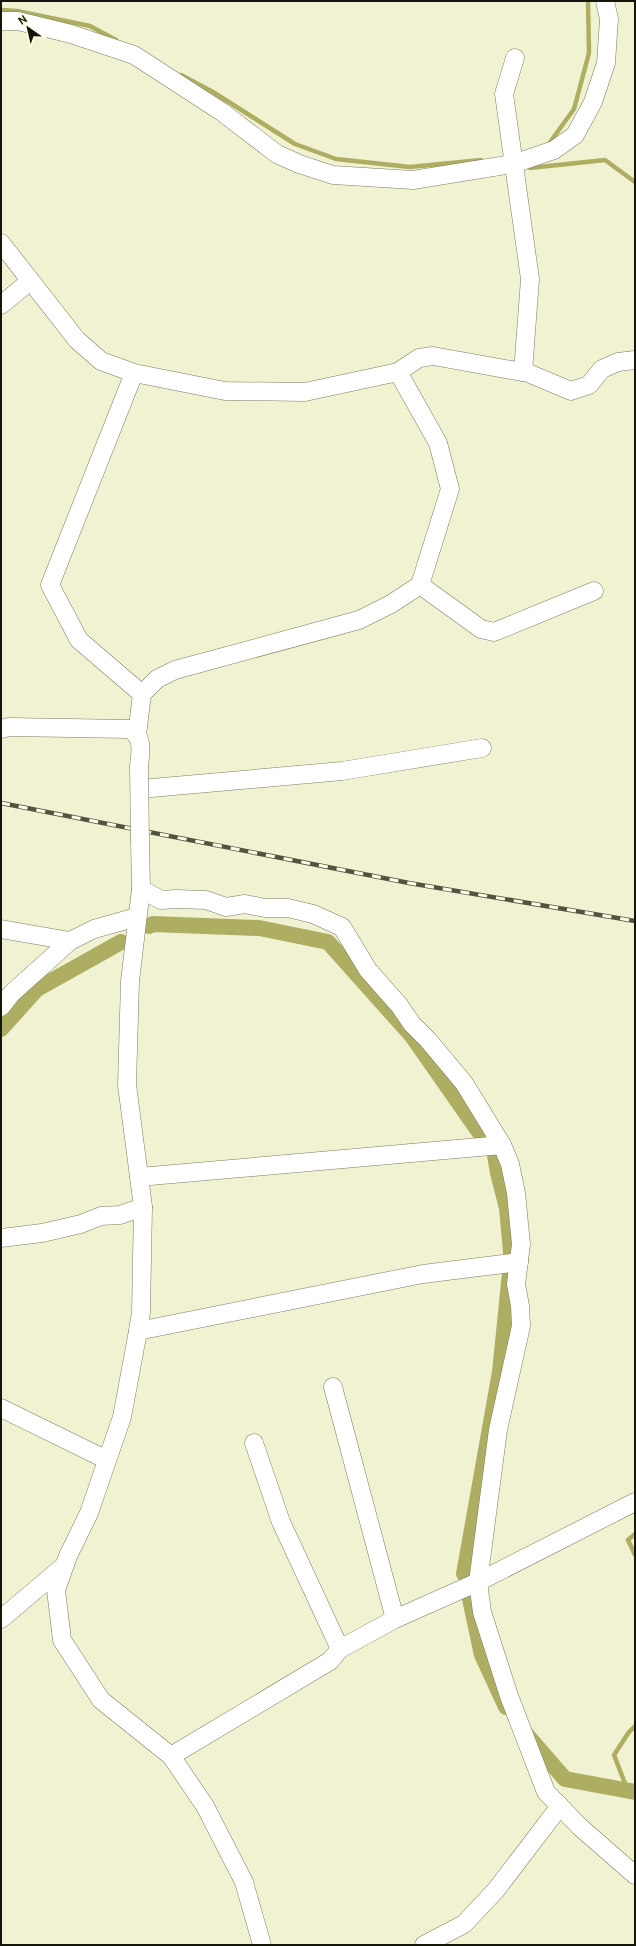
<svg xmlns="http://www.w3.org/2000/svg" width="636" height="1946" font-family="Cabin,sans-serif">
<rect width="100%" height="100%" fill="#f1f2d2"/>
<g fill="none" stroke-linecap="round" stroke-linejoin="round">
<g stroke="#aeae63" stroke-width="4.5">
<polyline points="1,10 17,11 90,26 116,40"/>
<polyline points="181,75 213,92 295,144 336,159 410,167 481,160"/>
<polyline points="548,145 574,109 589,53 588,1"/>
<polyline points="528,163 530,168 605,160 635,182"/>
<polyline points="635,1534 628,1540 635,1555"/>
<polyline points="628,1791 614,1755 629,1732 635,1726"/>
</g>
<g stroke="#aeae63" stroke-width="16">
<polyline points="149,926 153,924 259,928 328,942 412,1036 479,1132"/>
<polyline points="1,1029 37,989 121,942"/>
<polyline points="495,1155 498,1173 507,1208 511,1252"/>
<polyline points="464,1574 500,1372 510,1273"/>
<polyline points="470,1599 482,1655 506,1707"/>
<polyline points="525,1733 565,1779 635,1792"/>
</g>
<defs>
<g id="minor">
<polyline points="1,21 18,21 71,34 134,55 222,112 277,154 299,164 333,175 413,180 513,164 554,150 575,135 593,102 606,63 609,19 605,1"/>
<polyline points="515,58 504,94 530,279 523,372"/>
<polyline points="1,243 77,340 101,361 134,373 225,391 305,392 398,372 419,358 433,356 528,373 571,391 589,385 602,369 618,362 635,360"/>
<polyline points="1,305 30,281"/>
<polyline points="134,373 50,585 79,640 142,694"/>
<polyline points="420,585 481,629 494,632 594,591"/>
<path d="M1,729l8,-2 120,2c16,8 11,24 10,38"/>
<polyline points="137,735 142,694 157,679 175,670 359,620 391,604 420,585 450,489 438,443 398,372"/>
<polyline points="140,789 342,771 482,748"/>
<polyline points="140,841 141,889 130,981 127,1085 143,1207 141,1312 138,1331 122,1417 89,1513 68,1556 56,1590 62,1640 101,1700 171,1756 205,1806 244,1882 262,1945"/>
<polyline points="141,889 161,900 176,899 206,900 226,907 245,904 265,908 288,908 313,914 342,927 368,970 399,1005 412,1024 428,1040 464,1083 502,1145 510,1164 516,1193 521,1244 516,1284 520,1306 521,1326 498,1430 478,1582 482,1612 509,1696 546,1792 580,1827 635,1875"/>
<polyline points="1,929 70,941"/>
<polyline points="1,1007 12,993 70,941 94,929 137,917"/>
<polyline points="139,1177 502,1145"/>
<polyline points="1,1238 42,1233 81,1224 101,1216 120,1215 143,1207"/>
<polyline points="138,1331 423,1274 519,1262"/>
<polyline points="333,1387 395,1619"/>
<polyline points="1,1408 107,1460"/>
<polyline points="254,1443 281,1522 340,1649"/>
<polyline points="1,1619 65,1565"/>
<polyline points="171,1756 330,1661 340,1649 395,1619 478,1582 635,1502"/>
<polyline points="424,1945 464,1924 496,1890 560,1806"/>
</g>
</defs>
<use href="#minor" stroke="#7c7c60" stroke-width="19"/>
<use href="#minor" stroke="#fff" stroke-width="18"/>
<defs>
<polyline id="rail" points="1,803 409,883 635,921"/>
</defs>
<use href="#rail" stroke="#535342" stroke-width="4.5"/>
<use href="#rail" stroke="#feffe5" stroke-width="3" stroke-dasharray="9" stroke-linecap="butt"/>
<defs>
<polyline id="minor-bridge" points="139,767 140,841"/>
</defs>
<use href="#minor-bridge" stroke="#7c7c60" stroke-width="19" stroke-linecap="butt"/>
<use href="#minor-bridge" stroke="#fff" stroke-width="18"/>
</g>
<rect width="636" height="1946" fill="none" stroke="#15150a" stroke-width="4"/>
<g transform="translate(28 28) rotate(326)" stroke="#feffe5" stroke-width="3" paint-order="stroke">
<path d="M0-3L7 15L0 10L-7 15Z" fill="#15150a"/>
<text y="-6" font-size="11" font-weight="bold" text-anchor="middle" fill="#15150a">N</text>
</g>
</svg>
